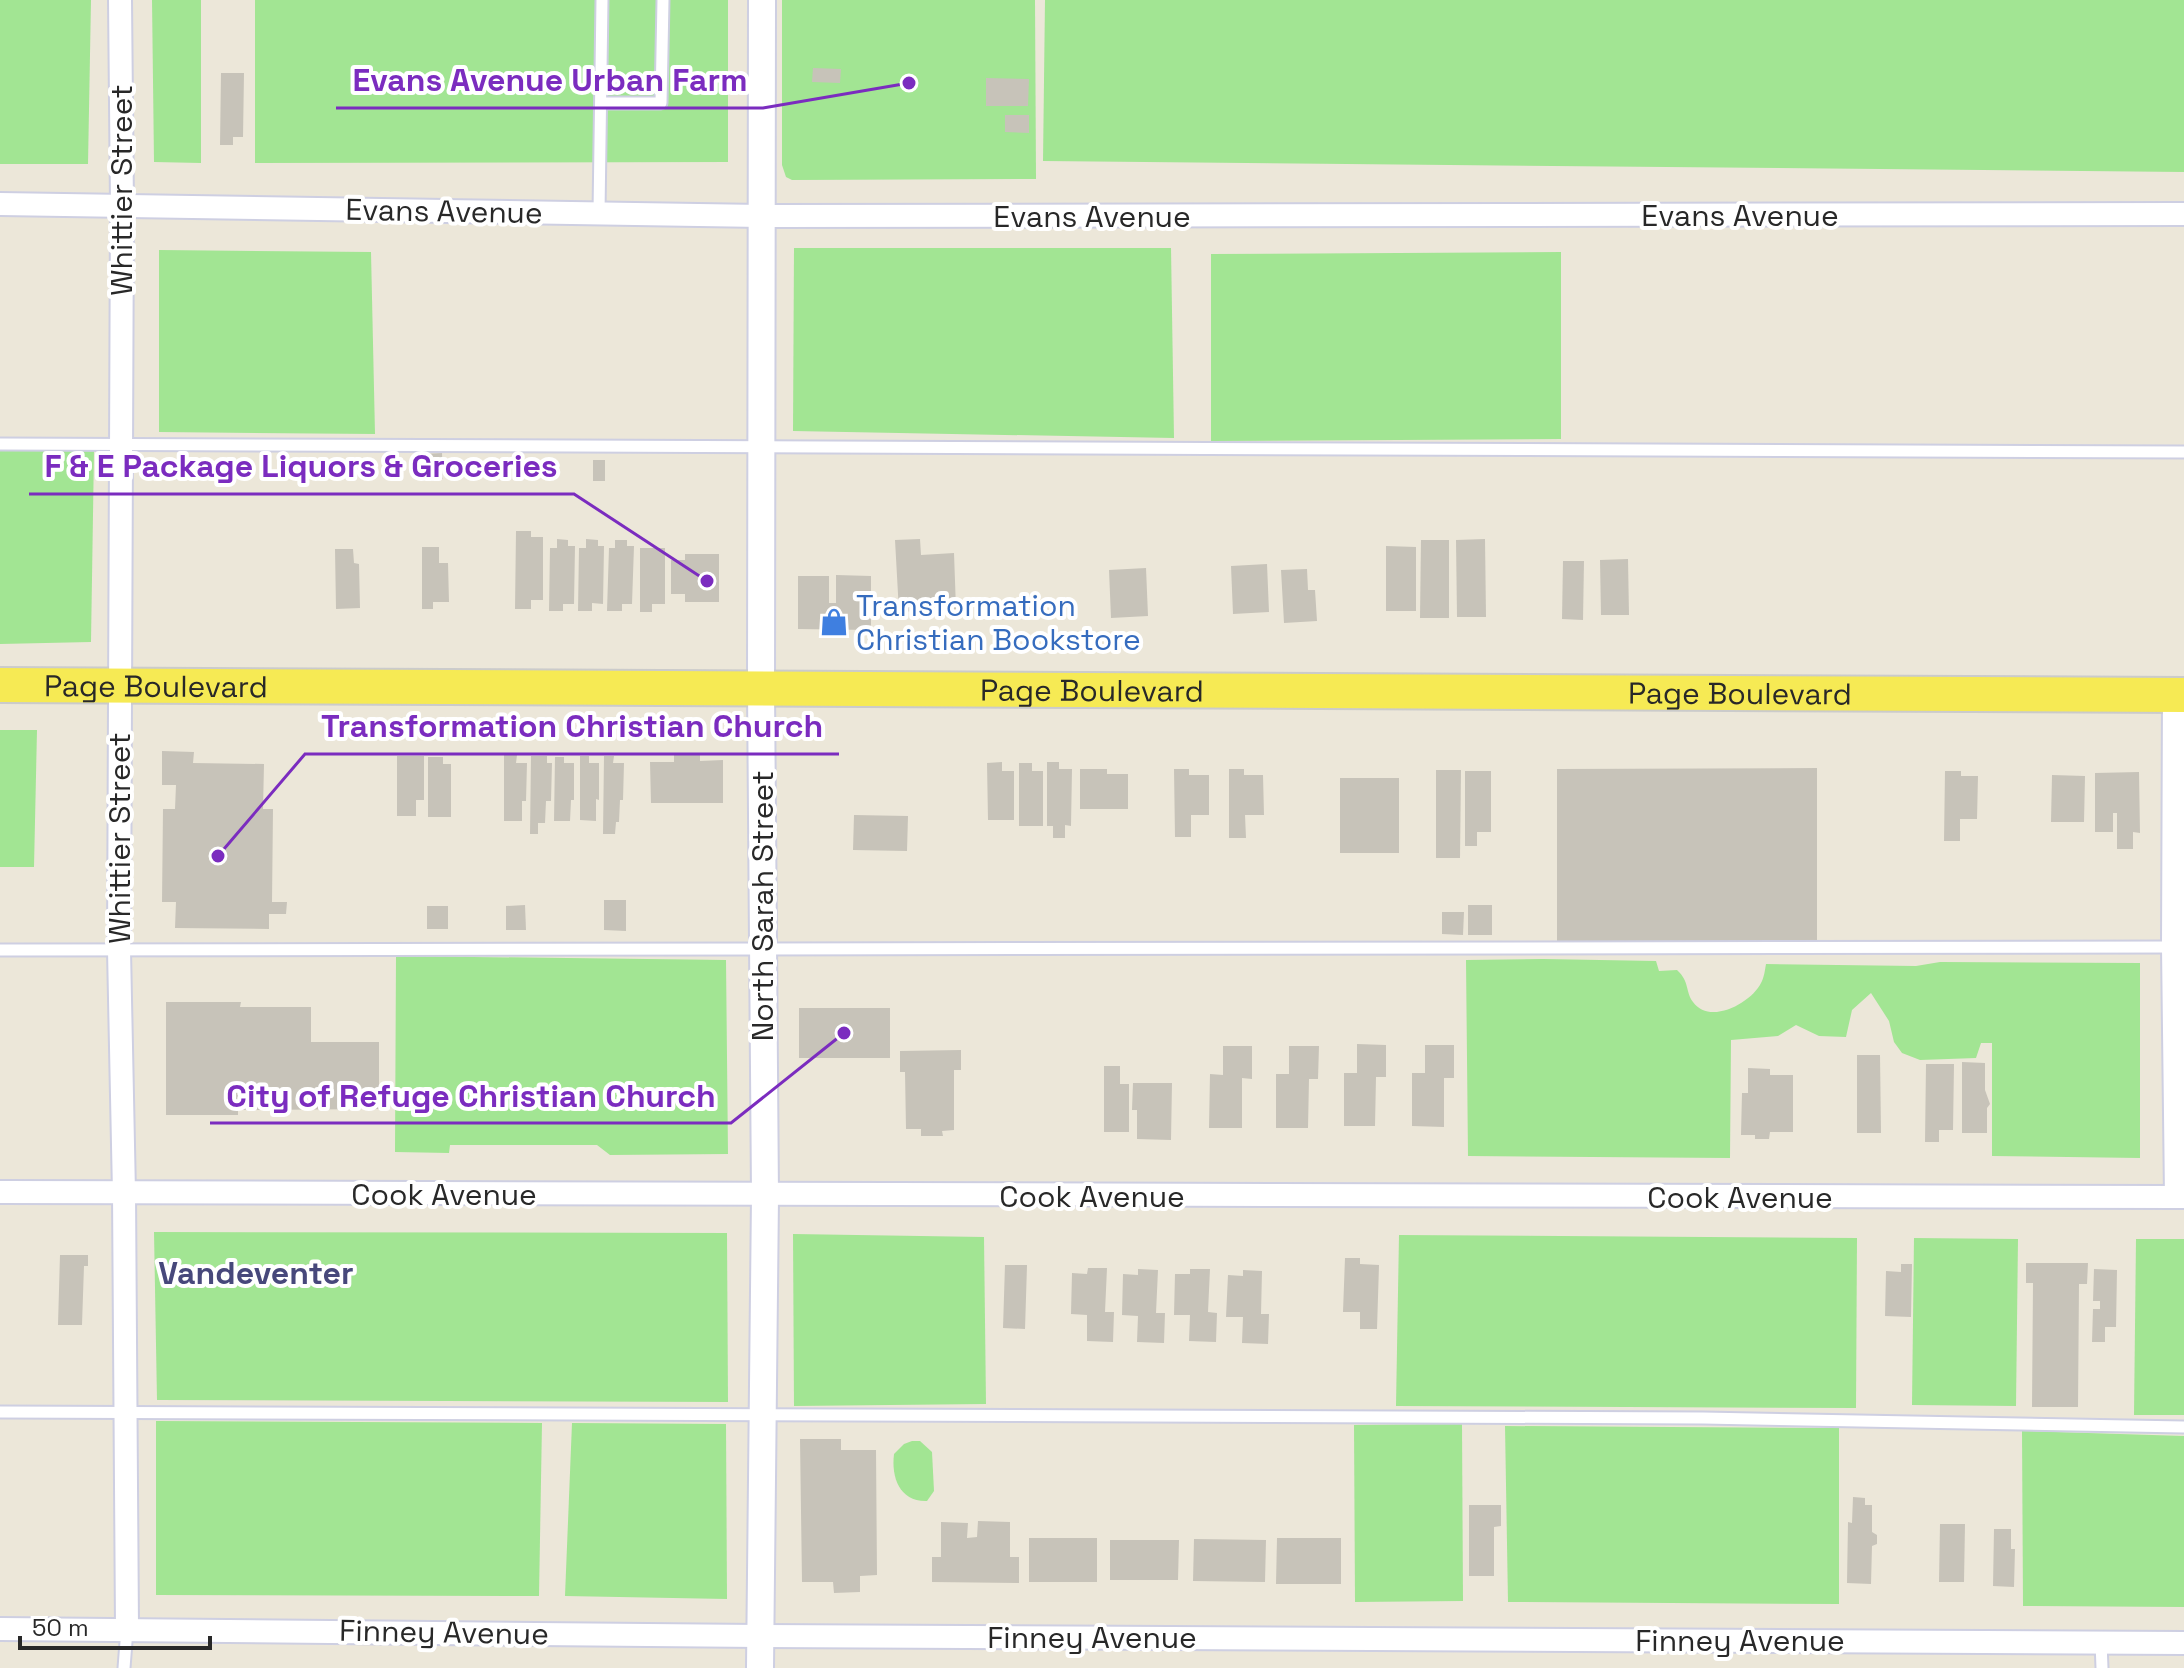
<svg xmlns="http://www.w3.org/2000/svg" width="2184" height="1668" font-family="'Space Grotesk',sans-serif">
<rect width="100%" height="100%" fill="#ece7d9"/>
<g fill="#a2e593">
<polygon points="0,0 91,0 88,164 0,164"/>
<polygon points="152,0 201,0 201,163 154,162"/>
<polygon points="255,0 728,0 728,162 255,163"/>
<polygon points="782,0 1035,0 1036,179 792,180 786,177 782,165"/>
<polygon points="1045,0 2184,0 2184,172 1043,161"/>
<polygon points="794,248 1171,248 1174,438 793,431"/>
<polygon points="159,250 371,252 375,434 159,432"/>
<polygon points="1561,252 1561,439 1211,441 1211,254"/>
<polygon points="0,450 94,451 91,642 0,644"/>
<polygon points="0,730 37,730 34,867 0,867"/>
<polygon points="396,956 726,960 728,1154 610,1155 597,1145 450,1145 449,1153 395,1152"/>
<path d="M1543,959l113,2 3,10 18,-1c13,12 8,21 16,32 17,24 59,0 68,-19 3,-5 4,-13 5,-19l150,2 24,-4 200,1v195l-148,-2v-113h-11l-5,15 -56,2 -18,-7 -8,-11 -5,-21 -18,-28 -19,17 -6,27 -27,-1 -23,-11 -18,11 -47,4 -1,118 -262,-2 -2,-196z"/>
<polygon points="154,1232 727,1233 728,1402 157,1400"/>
<polygon points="793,1234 984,1237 986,1404 794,1406"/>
<polygon points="1399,1235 1857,1238 1856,1408 1396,1406"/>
<polygon points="1914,1238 2018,1239 2016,1406 1912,1405"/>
<polygon points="2136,1239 2184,1239 2184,1415 2134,1415"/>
<polygon points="156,1421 542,1423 539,1596 156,1595"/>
<polygon points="572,1423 726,1424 727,1599 565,1596"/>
<polygon points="1462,1424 1463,1601 1355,1602 1354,1425"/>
<polygon points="1505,1426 1839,1428 1839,1604 1508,1602"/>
<polygon points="2022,1431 2184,1436 2184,1607 2023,1606"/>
<path d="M912,1441h8l12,11 2,39 -7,10c-27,1 -36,-23 -33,-47l10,-10z"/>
</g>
<g fill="#c7c3b9">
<polygon points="813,68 841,69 840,83 812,82"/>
<polygon points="221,73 244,73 243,137 233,137 233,145 220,145"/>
<polygon points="986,78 1029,79 1028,106 986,106"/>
<polygon points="1005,115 1029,115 1029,133 1005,132"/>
<polygon points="442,453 443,479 423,480 422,454"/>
<rect x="593" y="460" width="12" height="21"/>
<polygon points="516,531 531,531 531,537 543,537 543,600 531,600 531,609 515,609"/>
<polygon points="557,539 568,540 568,546 575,546 574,604 563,604 563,611 549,611 550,548 557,548"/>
<polygon points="586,539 598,540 598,546 604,546 603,604 592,603 592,611 578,611 579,548 586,548"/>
<polygon points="920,539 921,555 954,553 956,609 899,612 895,540"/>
<polygon points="1485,539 1486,617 1457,617 1456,540"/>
<polygon points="615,540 627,540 627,546 634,546 632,604 622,604 622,611 607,611 609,548 615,548"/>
<polygon points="1421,540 1449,540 1449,618 1420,618"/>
<polygon points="1386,546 1416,547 1416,611 1386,611"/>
<polygon points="422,547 439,547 439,563 448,563 449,602 433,602 433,609 422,609"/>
<polygon points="640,548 665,548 665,604 652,604 652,612 640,612"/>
<polygon points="335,549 353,549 354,563 359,564 360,608 336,609"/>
<polygon points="685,554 719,554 719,602 685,602 685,594 671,594 671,560 685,560"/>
<polygon points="1628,559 1629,615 1601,615 1600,560"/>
<polygon points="1563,561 1584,561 1583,620 1562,619"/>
<polygon points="1267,564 1269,612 1233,614 1231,566"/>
<polygon points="1146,568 1148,616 1111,618 1109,570"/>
<polygon points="1307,569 1308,590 1315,590 1317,621 1284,623 1281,570"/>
<polygon points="836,575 871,576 871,630 798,629 798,576 829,576 829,603 836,603"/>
<polygon points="162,751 194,752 193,763 264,764 263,809 273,809 272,902 287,902 286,914 269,914 269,929 175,928 176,902 162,902 163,809 175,809 176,785 162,785"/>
<polygon points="504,755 517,755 516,763 527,763 526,801 522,801 522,821 504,821"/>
<polygon points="674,755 700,755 700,761 723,760 723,803 651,803 650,762 674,762"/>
<polygon points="397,756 424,756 424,800 416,800 416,816 397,816"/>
<polygon points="531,756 547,756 547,763 552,763 551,801 546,801 545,823 538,823 538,834 530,834"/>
<polygon points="580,756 589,756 589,763 599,763 599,800 596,799 596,821 580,820"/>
<polygon points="604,756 614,756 613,763 624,763 623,800 620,800 619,822 616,822 615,834 603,834"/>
<polygon points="428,757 443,757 443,764 451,764 451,817 428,817"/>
<polygon points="555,757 564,757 564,763 574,763 574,800 571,800 570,821 554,821"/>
<polygon points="1002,762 1002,771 1014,771 1014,820 988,820 987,763"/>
<polygon points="1047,762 1059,762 1059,769 1072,769 1071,826 1065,825 1065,838 1053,838 1053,826 1047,826"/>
<polygon points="1019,763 1032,763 1032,771 1043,771 1043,826 1019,826"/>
<polygon points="1817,768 1817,942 1557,942 1557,769"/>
<polygon points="1080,769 1107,769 1107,774 1128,774 1128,809 1080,809"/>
<polygon points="1174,769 1189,769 1189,775 1209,775 1209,815 1191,815 1191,837 1175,837"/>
<polygon points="1229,769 1244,769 1244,775 1263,775 1264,815 1245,815 1246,838 1229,838"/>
<polygon points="1436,770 1461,770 1460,858 1436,858"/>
<polygon points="1465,771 1491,771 1491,832 1477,832 1477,846 1465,846"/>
<polygon points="1945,771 1961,771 1961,776 1978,776 1977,819 1960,819 1960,841 1944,841"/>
<polygon points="2139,772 2140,833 2133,832 2133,849 2117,849 2117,813 2113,813 2113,832 2095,832 2095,773"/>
<polygon points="2052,775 2085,776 2084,822 2051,822"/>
<rect x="1340" y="778" width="59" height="75"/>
<polygon points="854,815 908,816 907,851 853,850"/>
<polygon points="604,900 626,900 626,931 604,930"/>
<polygon points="525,905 526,930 506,930 506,906"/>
<rect x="1468" y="905" width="24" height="30"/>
<rect x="427" y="906" width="21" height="23"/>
<polygon points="1442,912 1464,912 1463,935 1442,934"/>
<polygon points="166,1002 241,1002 240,1007 311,1007 311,1042 379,1042 379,1109 238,1110 238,1115 166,1115"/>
<rect x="799" y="1008" width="91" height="50"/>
<polygon points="1357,1044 1386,1045 1386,1077 1376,1077 1375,1126 1344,1126 1344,1073 1357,1073"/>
<polygon points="1425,1045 1454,1045 1454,1078 1444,1078 1444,1127 1412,1126 1412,1073 1425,1073"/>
<polygon points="1223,1046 1252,1046 1252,1079 1242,1078 1242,1128 1209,1128 1210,1074 1223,1075"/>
<polygon points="1289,1046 1319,1046 1318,1079 1309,1079 1308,1128 1276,1128 1276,1074 1289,1074"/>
<polygon points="961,1050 961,1070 954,1070 954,1130 942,1131 943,1136 921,1136 921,1129 906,1129 905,1072 900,1072 900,1051"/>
<polygon points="1857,1055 1880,1055 1881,1133 1857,1133"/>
<polygon points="1962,1062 1985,1063 1985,1090 1990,1104 1987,1108 1987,1133 1962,1133"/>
<polygon points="1926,1064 1954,1064 1953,1130 1939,1130 1939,1142 1925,1142"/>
<polygon points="1104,1066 1120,1066 1120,1084 1129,1084 1129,1132 1104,1132"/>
<polygon points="1748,1068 1770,1069 1770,1075 1793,1075 1793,1132 1770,1132 1769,1139 1755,1139 1755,1135 1741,1135 1742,1093 1748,1093"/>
<polygon points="1133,1083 1172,1083 1171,1140 1137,1139 1137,1110 1132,1110"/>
<polygon points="60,1255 88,1255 88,1266 84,1266 82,1325 58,1325"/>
<polygon points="1345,1258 1360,1258 1360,1264 1379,1265 1377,1329 1360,1329 1360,1312 1343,1312"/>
<polygon points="2026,1263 2088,1263 2087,1284 2079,1284 2078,1407 2032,1407 2033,1283 2026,1283"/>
<polygon points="1901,1264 1912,1264 1911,1317 1885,1316 1886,1271 1901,1272"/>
<polygon points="1005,1265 1027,1265 1025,1329 1003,1328"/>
<polygon points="1088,1268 1107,1268 1105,1312 1114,1312 1113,1342 1087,1341 1087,1315 1071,1314 1072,1273 1087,1274"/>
<polygon points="1138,1269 1158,1270 1156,1313 1165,1313 1164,1343 1137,1342 1138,1316 1122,1315 1123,1274 1138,1275"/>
<polygon points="1190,1269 1210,1269 1208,1312 1217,1313 1216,1342 1189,1341 1190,1315 1174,1315 1175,1274 1190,1274"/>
<polygon points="2094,1269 2117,1270 2116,1327 2105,1327 2105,1342 2092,1342 2093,1309 2100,1309 2100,1301 2093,1301"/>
<polygon points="1243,1270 1262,1271 1261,1314 1269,1314 1268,1344 1242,1343 1243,1317 1226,1317 1228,1275 1243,1276"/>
<polygon points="800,1439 841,1439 841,1450 876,1450 877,1575 860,1576 860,1592 834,1593 833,1582 802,1582"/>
<polygon points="1853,1497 1865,1498 1865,1505 1872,1505 1872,1532 1877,1535 1877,1544 1872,1546 1871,1584 1847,1583 1848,1522 1852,1523"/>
<polygon points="1469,1505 1501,1505 1501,1526 1494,1527 1494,1576 1469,1576"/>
<polygon points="978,1521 1010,1522 1010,1557 1019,1557 1019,1583 932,1582 932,1557 941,1557 941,1522 968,1523 967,1538 977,1537"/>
<polygon points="1940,1524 1965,1524 1964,1582 1939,1582"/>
<polygon points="1994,1529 2011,1529 2011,1549 2015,1549 2014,1587 1993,1586"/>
<rect x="1029" y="1538" width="68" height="44"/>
<polygon points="1277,1538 1341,1538 1341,1584 1276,1584"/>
<polygon points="1194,1539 1266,1540 1265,1582 1193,1581"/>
<polygon points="1110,1540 1179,1540 1178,1580 1110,1580"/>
</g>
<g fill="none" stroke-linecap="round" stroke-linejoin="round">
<defs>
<g id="service">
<polyline points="602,103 661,103 663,0"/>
<polyline points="599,213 602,0"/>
<polyline points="0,444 2184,452"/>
<polyline points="0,950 2173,947"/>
<polyline points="0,1412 1703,1418 2184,1427"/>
<polyline points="2101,1642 2102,1668"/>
<polyline points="124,1668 127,1629"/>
</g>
<g id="minor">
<polyline points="120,0 122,206 119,950 124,1193 127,1629"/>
<polyline points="0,204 762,216 2184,214"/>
<polyline points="2174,695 2173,947 2176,1197"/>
<polyline points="0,1192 2184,1197"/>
<polyline points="0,1629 760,1636 2184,1643"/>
</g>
<polyline id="tertiary" points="760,1668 765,1196 761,689 762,0"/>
<g id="primary">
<path id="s1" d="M0,685l2184,10"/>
</g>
</defs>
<use href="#service" stroke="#cecfe2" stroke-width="15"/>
<use href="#minor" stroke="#cecfe2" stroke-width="26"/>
<use href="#tertiary" stroke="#cecfe2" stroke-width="30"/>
<use href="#primary" stroke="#cbcbcb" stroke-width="38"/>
<use href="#service" stroke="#fff" stroke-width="11"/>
<use href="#minor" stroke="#fff" stroke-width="22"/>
<use href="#tertiary" stroke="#fff" stroke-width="26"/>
<use href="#primary" stroke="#f6ea54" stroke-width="34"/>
</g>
<defs>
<symbol id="shop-bare" viewBox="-9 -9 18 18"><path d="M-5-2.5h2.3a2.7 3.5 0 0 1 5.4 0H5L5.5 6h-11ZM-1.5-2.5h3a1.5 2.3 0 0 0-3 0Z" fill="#3f7fe0" stroke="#fff" stroke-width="2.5" paint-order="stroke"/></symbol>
</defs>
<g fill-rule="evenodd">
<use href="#shop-bare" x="814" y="602" width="40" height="40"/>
</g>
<g text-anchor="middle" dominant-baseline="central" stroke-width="8" stroke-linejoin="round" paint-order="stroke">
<g font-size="30" fill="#282828" stroke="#fff">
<text transform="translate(121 190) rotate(-90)">Whittier Street</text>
<text transform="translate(444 211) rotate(1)">Evans Avenue</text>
<text x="1740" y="215">Evans Avenue</text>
<text x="1092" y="216">Evans Avenue</text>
<text stroke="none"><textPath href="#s1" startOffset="156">Page Boulevard</textPath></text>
<text stroke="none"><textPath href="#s1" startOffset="1092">Page Boulevard</textPath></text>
<text stroke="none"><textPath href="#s1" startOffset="1740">Page Boulevard</textPath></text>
<text transform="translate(119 838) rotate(-90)">Whittier Street</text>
<text transform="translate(762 906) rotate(-90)">North Sarah Street</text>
<text x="444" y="1194">Cook Avenue</text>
<text x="1092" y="1196">Cook Avenue</text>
<text x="1740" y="1197">Cook Avenue</text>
<text transform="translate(444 1632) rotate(1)">Finney Avenue</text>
<text x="1092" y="1637">Finney Avenue</text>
<text x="1740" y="1640">Finney Avenue</text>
</g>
<g font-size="30" fill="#366cbe" stroke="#fff" text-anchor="start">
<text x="856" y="605">Transformation<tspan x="856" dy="34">Christian Bookstore</tspan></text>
</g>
<g font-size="32" font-weight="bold" fill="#47487b" stroke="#fff">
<text x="256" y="1273">Vandeventer</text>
</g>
</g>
<path fill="none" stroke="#7b2cbf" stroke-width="3" d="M909 83L763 108H336M707 581L574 494H29M218 856L305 754H839M844 1033L731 1123H210"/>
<g fill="#7b2cbf" stroke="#fff" stroke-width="3">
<circle cx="909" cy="83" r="8"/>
<circle cx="707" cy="581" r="8"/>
<circle cx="218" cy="856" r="8"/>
<circle cx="844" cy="1033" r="8"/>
</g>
<g font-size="32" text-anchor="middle" font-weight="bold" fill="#7b2cbf" stroke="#fff" stroke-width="8" stroke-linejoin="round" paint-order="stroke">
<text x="550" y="91">Evans Avenue Urban Farm</text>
<text x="301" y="477">F &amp; E Package Liquors &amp; Groceries</text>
<text x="572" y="737">Transformation Christian Church</text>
<text x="471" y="1107">City of Refuge Christian Church</text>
</g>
<path d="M20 1636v12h190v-12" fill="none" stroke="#282828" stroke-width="4"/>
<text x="32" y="1636" font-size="24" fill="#282828" stroke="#ffffff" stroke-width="6" paint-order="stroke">50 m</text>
</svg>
